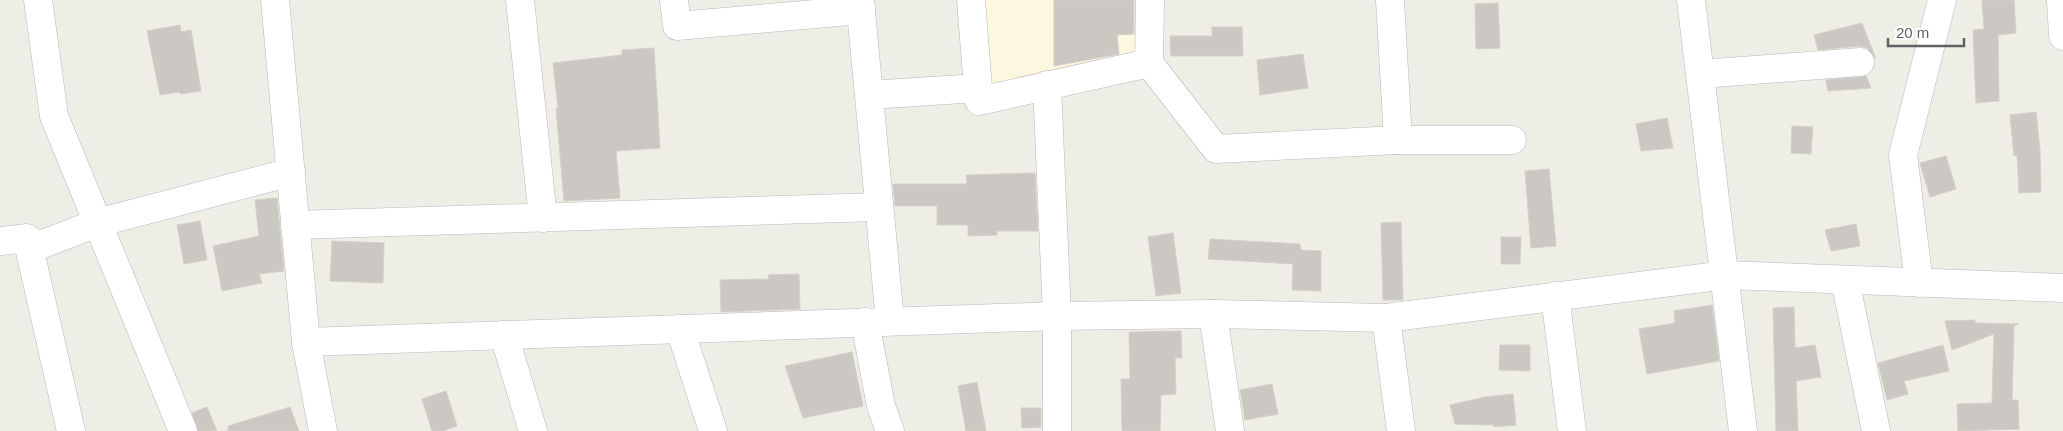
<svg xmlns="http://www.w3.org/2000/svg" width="2063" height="431" font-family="Arial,sans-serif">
<rect width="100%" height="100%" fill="#efeee6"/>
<polygon fill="#fcf7df" points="984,0 1138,0 1137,64 991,90"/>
<g fill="#cbc8c4" stroke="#d3d0c5">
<polygon points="1054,0 1134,0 1134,34 1117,35 1119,54 1054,66"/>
<polygon points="1982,0 2014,0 2016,33 1998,35 1999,101 1976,103 1973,30 1984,29"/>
<polygon points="1498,3 1500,48 1476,49 1475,4"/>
<polygon points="1862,23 1876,59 1867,48 1859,46 1818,50 1814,35"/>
<polygon points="180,25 181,32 191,30 201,91 180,94 180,92 160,95 147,31"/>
<polygon points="1212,27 1242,27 1243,56 1171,56 1170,36 1212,36"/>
<polygon points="654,48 660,148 616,151 620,198 564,201 556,109 558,108 553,63 622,55 622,50"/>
<polygon points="1303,54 1308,88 1260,95 1257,60"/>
<polygon points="1866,76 1871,88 1828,91 1826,80"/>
<polygon points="2036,112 2040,150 2041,192 2019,193 2017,155 2014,156 2010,115"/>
<polygon points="1667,118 1673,148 1641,151 1636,124"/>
<polygon points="1792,126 1813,127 1811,154 1791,153"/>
<polygon points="1946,156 1956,189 1930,197 1920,163"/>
<polygon points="1549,169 1556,246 1531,248 1525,171"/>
<polygon points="1035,173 1038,231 997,231 997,235 968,236 968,225 937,225 937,206 895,206 893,184 967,184 966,175"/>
<polygon points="277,198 284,271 259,274 262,283 222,291 213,246 259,236 255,200"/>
<polygon points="200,221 207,260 184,264 177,225"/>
<polygon points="1401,222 1403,300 1383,300 1381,223"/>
<polygon points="1856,224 1860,246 1831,251 1825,230"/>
<polygon points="1173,233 1181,293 1156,296 1148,237"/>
<polygon points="1501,237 1521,237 1520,264 1501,264"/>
<polygon points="1210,239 1300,244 1301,250 1321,251 1321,291 1292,290 1293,264 1208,259"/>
<polygon points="332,241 384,243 383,283 330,281"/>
<polygon points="799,274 800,309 721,312 720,280 769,279 768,275"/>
<polygon points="1712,305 1719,361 1647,374 1639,329 1675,323 1674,311"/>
<polygon points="1794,307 1795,348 1815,345 1821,377 1796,381 1798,431 1776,431 1773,308"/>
<polygon points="1975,320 1975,323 2019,324 2014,326 2012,400 2018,400 2019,429 1958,431 1957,404 1992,403 1994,334 1952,350 1945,321"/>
<polygon points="1181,331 1182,358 1175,358 1176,394 1161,395 1160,431 1122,431 1121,379 1130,379 1129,332"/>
<polygon points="1500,345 1530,345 1530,371 1499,370"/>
<polygon points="1943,345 1949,371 1904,381 1908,394 1887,400 1878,363"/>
<polygon points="852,352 863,406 803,418 785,366"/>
<polygon points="977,382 986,431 966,431 958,386"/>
<polygon points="1272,384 1278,414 1245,420 1240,390"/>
<polygon points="446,391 457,426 442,431 432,431 422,399"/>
<polygon points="1513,394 1516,425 1494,427 1494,425 1455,424 1450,405 1485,397"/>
<polygon points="207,407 217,431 198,431 192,413"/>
<polygon points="290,407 299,431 228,431 228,426"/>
<polygon points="1021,408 1041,408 1041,427 1022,428"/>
</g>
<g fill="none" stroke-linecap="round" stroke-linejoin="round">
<defs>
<g id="street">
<polyline points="38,0 54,116 183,431"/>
<polyline points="275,0 306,342 323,431"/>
<polyline points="520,0 543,218"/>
<polyline points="674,0 677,26 861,10"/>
<polyline points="860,0 890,321"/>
<polyline points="971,0 979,101 1149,63"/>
<polyline points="1150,0 1149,63 1216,149 1398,140 1512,140"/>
<polyline points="1390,0 1398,140"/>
<polyline points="1691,0 1743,431"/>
<polyline points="2061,0 2063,36"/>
<polyline points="1701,74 1860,62"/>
<polyline points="1047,85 1057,316 1057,431"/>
<polyline points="869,95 978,88"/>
<polyline points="295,225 879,207"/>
<polyline points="0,241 27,238 71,431"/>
<polyline points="30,249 97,223 291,172"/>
<polyline points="1845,280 1876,431"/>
<polyline points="1919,283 1903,155 1942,0"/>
<polyline points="1555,296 1572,431"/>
<polyline points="1213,314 1230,431"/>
<polyline points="1386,318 1401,431"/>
<polyline points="865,322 881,406 890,431"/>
<polyline points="680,329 713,431"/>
<polyline points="504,335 533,431"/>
<polyline points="306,342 1057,316 1213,314 1386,318 1726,275 2063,288"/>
</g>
</defs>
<use href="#street" stroke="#b6b8bc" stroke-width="29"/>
<use href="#street" stroke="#fff" stroke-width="28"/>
</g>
<path d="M1888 38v8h76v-8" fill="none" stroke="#5e6166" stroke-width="2.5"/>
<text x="1896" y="38" font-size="15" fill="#5e6166" stroke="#ffffff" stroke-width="4" paint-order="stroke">20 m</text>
</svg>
